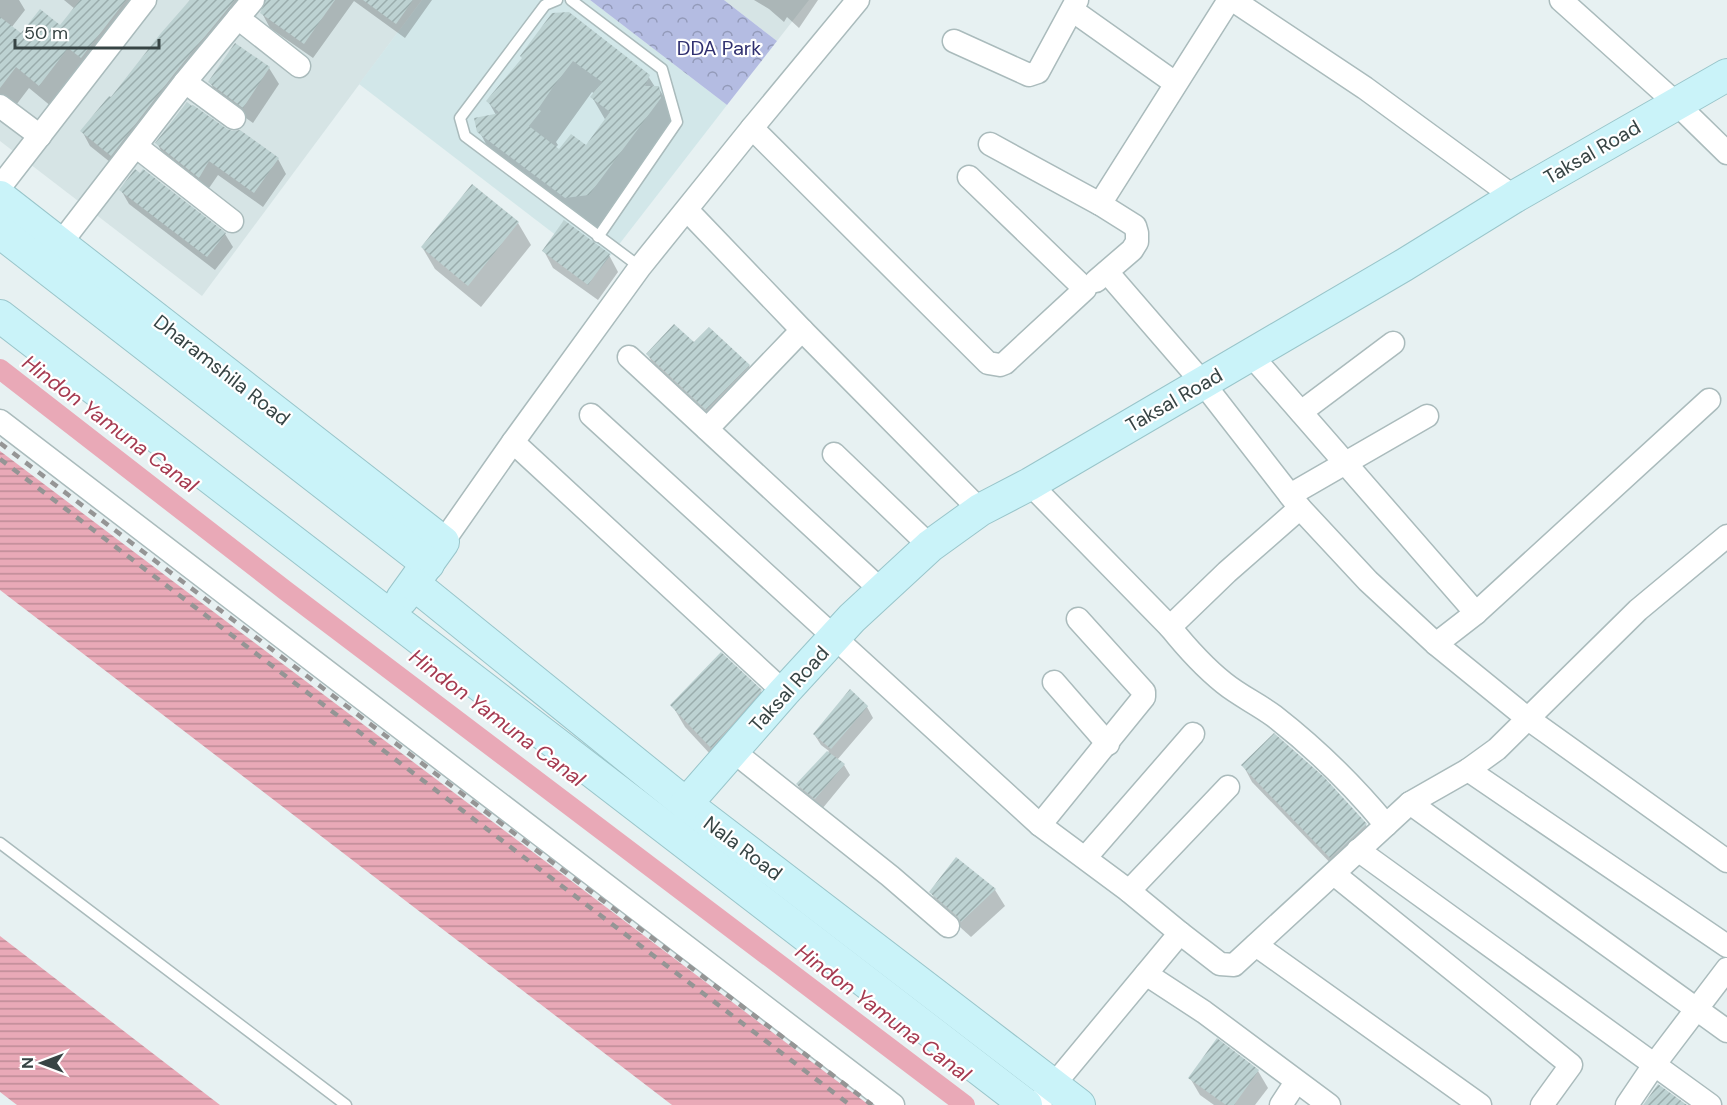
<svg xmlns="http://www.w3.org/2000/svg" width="1727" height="1105" font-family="'DM Sans',sans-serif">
<defs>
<pattern id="forest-crowns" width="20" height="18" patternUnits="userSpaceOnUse" patternTransform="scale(1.5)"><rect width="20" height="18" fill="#b4bce2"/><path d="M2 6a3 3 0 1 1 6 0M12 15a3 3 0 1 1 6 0" fill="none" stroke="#939ab9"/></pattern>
<pattern id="water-rules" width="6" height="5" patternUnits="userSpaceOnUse" patternTransform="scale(1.5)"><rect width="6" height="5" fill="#e9a9b7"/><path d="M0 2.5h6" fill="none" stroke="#be8b96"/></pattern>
<pattern id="building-hatch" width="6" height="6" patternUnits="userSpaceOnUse" patternTransform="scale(1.5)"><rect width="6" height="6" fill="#bdd2d2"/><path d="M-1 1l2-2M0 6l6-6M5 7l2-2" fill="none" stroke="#9aacac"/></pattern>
</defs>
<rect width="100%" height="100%" fill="#e7f1f2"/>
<g fill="#d6e4e5">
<polygon points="0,0 422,0 202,296 0,141"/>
<polygon points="724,0 809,0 777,41"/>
</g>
<polygon fill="#d2e7e9" points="422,0 590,0 727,105 600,269 359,84"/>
<polygon fill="url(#forest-crowns)" points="590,0 724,0 777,41 727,105"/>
<g fill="url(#water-rules)">
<polygon points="0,451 869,1105 672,1105 0,590"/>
<polygon points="0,936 220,1105 17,1105 0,1092"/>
</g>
<g fill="#0003" fill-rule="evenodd">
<polygon points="0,0 19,0 25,10 11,28 21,36 61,27 75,9 64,0 154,0 52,107 29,88 10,113 0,105"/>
<polygon points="192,0 432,0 405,38 354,1 313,58 270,28 262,13 265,1 256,2 120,170 90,146 82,131 111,99"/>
<polygon points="754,0 818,0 799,28 787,17 784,22 769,9"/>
<path d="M553,15l95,61 7,11h3l19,32 1,12 -71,96 -22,2 -88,-65 -18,-33 17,-16 -8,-14 35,-42zM592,92l3,2 -3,3 14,24 -20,26 -27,4 -4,-3 3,-3 -2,-3z"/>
<polygon points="269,68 279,84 253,123 219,99 210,82"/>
<polygon points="226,131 278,159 286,174 263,207 218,175 207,191 165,158 157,143"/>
<polygon points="121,190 225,234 233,247 215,270 129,204"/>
<polygon points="518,223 531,245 481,307 435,269 422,247"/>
<polygon points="544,251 609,255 618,272 598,300 553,268"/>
<polygon points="694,345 749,366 758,382 717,426 657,371 648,355"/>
<polygon points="761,691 773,713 724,769 685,727 672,705"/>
<polygon points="867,707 873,718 837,760 844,765 850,775 822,809 804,795 797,784 829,751 821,745 814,734"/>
<polygon points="1243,765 1323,778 1366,825 1376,841 1341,874 1252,782"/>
<polygon points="956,859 995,890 1005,906 971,937 940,909 931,892"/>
<polygon points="1217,1041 1258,1071 1268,1088 1255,1105 1214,1105 1200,1095 1190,1078"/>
</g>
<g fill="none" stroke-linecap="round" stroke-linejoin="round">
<polyline stroke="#e9a9b7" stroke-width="20" points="0,369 286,591 965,1105"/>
</g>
<g fill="url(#building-hatch)" fill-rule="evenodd">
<polygon points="80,0 126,0 81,58 68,48 39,86 16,67 0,88 0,17 21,33 40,9 60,25"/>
<polygon points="190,0 235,0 174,74 111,156 80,131 109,96 111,97 161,33"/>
<polygon points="266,0 335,0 304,44 260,13"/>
<polygon points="363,0 413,0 396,24"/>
<path d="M569,12l81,63 -5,11h14l2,12 -72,97 -24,3 -88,-66 -3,-14 26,-5 -14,-12 36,-43 -2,-2 32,-43zM573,61l29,21 -12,15 20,15 -24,33 -15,-11 -12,15 -30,-23 12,-15 -3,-2 15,-22z"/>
<polygon points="235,43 270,67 243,108 208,82"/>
<polygon points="187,102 192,106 193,105 227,129 233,131 240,130 279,158 254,193 209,161 199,178 155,143"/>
<polygon points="135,169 140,173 143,169 226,233 207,257 119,190"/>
<polygon points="472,184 519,222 468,286 421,247"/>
<polygon points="564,220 610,254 588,285 542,251"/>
<polygon points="674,324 694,342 709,327 750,365 706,410 646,354"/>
<polygon points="721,652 762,690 711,748 670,705"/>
<polygon points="850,689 868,706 831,749 813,734"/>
<polygon points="1274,733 1324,777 1367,824 1330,858 1241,765"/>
<polygon points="827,751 845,764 815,799 796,784"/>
<polygon points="956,857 996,889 961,922 957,916 929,892"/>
<polygon points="1217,1038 1259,1070 1234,1105 1226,1105 1188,1078"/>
<polygon points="1658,1084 1687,1105 1643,1105"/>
</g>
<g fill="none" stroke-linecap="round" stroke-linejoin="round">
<defs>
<g id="lane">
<polyline points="557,0 545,5 460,118 465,136 640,267"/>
<polyline points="571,0 662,69 677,122 598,237"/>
<polyline points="0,843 346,1105"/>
</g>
<g id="street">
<polyline points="1233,0 1365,88 1514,197"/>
<polyline points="1561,0 1678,105 1727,153"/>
<polyline points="1072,10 1175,83"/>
<polyline points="238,18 299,66"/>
<polyline points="954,41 1029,75 1038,72 1077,0"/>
<polyline points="185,82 234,118"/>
<polyline points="0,106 40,136"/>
<polyline points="752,128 988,363 1000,365 1005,363 1085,289 969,177"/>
<polyline points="990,144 1100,204 1135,226 1137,233 1137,242 1132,250 1096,281"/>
<polyline points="137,147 232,221"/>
<polyline points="0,187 145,0"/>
<polyline points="1100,204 1229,0"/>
<polyline points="687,210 802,330 980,510"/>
<polyline points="60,244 185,82 253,0"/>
<polyline points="1107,272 1203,383 1300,508 1368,581 1436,644"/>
<polyline points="1251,355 1476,613 1709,400"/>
<polyline points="629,357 882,591"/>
<polyline points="1301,412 1393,343"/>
<polyline points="591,415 1040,825 1129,891 1180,933"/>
<polyline points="0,421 893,1105"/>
<polyline points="707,429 802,330"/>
<polyline points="513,442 784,692"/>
<polyline points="834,454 930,546"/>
<path d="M1030,484l140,143c16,20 34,40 54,56 16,13 34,21 50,33 41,32 79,69 112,109"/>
<polyline points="1290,495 1427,416"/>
<polyline points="443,542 513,442 640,267 752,128 858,0"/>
<polyline points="1476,613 1436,644 1527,718 1727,861"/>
<polyline points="1170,627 1227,572 1300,508"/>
<polyline points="1054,682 1108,744"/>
<polyline points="733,751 890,876 948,926"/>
<polyline points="1468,770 1727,946"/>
<polyline points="1410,803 1727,1031"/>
<polyline points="1040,825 1144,697 1144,692 1078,619"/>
<polyline points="1358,850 1710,1105"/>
<polyline points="1086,857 1193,734"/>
<polyline points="1334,874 1571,1065 1542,1105"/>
<polyline points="1129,891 1228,787"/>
<polyline points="1256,945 1480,1105"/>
<polyline points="1146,974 1204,1012 1329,1105"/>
<polyline points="1037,1105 1180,933 1220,964 1234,965 1410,803 1468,770 1497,749 1638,610 1727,536"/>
<polyline points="1281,1105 1296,1082"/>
<polyline points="1627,1105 1654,1065 1727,969"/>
</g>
<g id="secondary">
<polyline points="0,197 443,542 402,599"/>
<polyline points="0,232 428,564"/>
<polyline points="0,316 1026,1105"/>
<polyline points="414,584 686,804 1079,1105"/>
<polyline points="686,804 784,692 852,618 930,546 980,510 1030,484 1404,265 1514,197 1727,75"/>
</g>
</defs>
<use href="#lane" stroke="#aabbbc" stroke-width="13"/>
<use href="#street" stroke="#aabbbc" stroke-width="25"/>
<use href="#secondary" stroke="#99c5ca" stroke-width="34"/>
<use href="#lane" stroke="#fff" stroke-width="10"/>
<use href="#street" stroke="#fff" stroke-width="22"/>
<use href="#secondary" stroke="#caf3f9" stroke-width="32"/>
<g stroke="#959595" stroke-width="4.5" stroke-dasharray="8 8" stroke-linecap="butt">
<polyline points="0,443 872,1105"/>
<polyline points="0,459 850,1105"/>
</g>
</g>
<g text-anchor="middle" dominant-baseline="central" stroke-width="4.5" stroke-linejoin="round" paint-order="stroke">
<g font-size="20" fill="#303070" stroke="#fff">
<text x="719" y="48">DDA Park</text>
</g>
<g font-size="20" fill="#374444" stroke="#fff">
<text transform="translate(1592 152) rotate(-30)">Taksal Road</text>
<text transform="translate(222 370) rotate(38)">Dharamshila Road</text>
<text transform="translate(1174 400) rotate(-30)">Taksal Road</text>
<text transform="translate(789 689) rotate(-48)">Taksal Road</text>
<text transform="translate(743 848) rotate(37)">Nala Road</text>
</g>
<g font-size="21" font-style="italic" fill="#a53a50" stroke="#fff">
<text transform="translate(110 424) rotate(37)">Hindon Yamuna Canal</text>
<text transform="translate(497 718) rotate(37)">Hindon Yamuna Canal</text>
<text transform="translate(883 1013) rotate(37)">Hindon Yamuna Canal</text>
</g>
</g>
<g transform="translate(42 1063) rotate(270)" stroke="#ffffff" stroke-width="4.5" paint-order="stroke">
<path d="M0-4.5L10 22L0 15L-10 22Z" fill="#374444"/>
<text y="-9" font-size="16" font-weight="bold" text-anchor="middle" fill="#374444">N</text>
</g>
<path d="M15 39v9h144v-9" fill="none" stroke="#374444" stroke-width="3"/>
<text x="24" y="39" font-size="18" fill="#374444" stroke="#ffffff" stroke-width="4.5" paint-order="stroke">50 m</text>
</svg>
